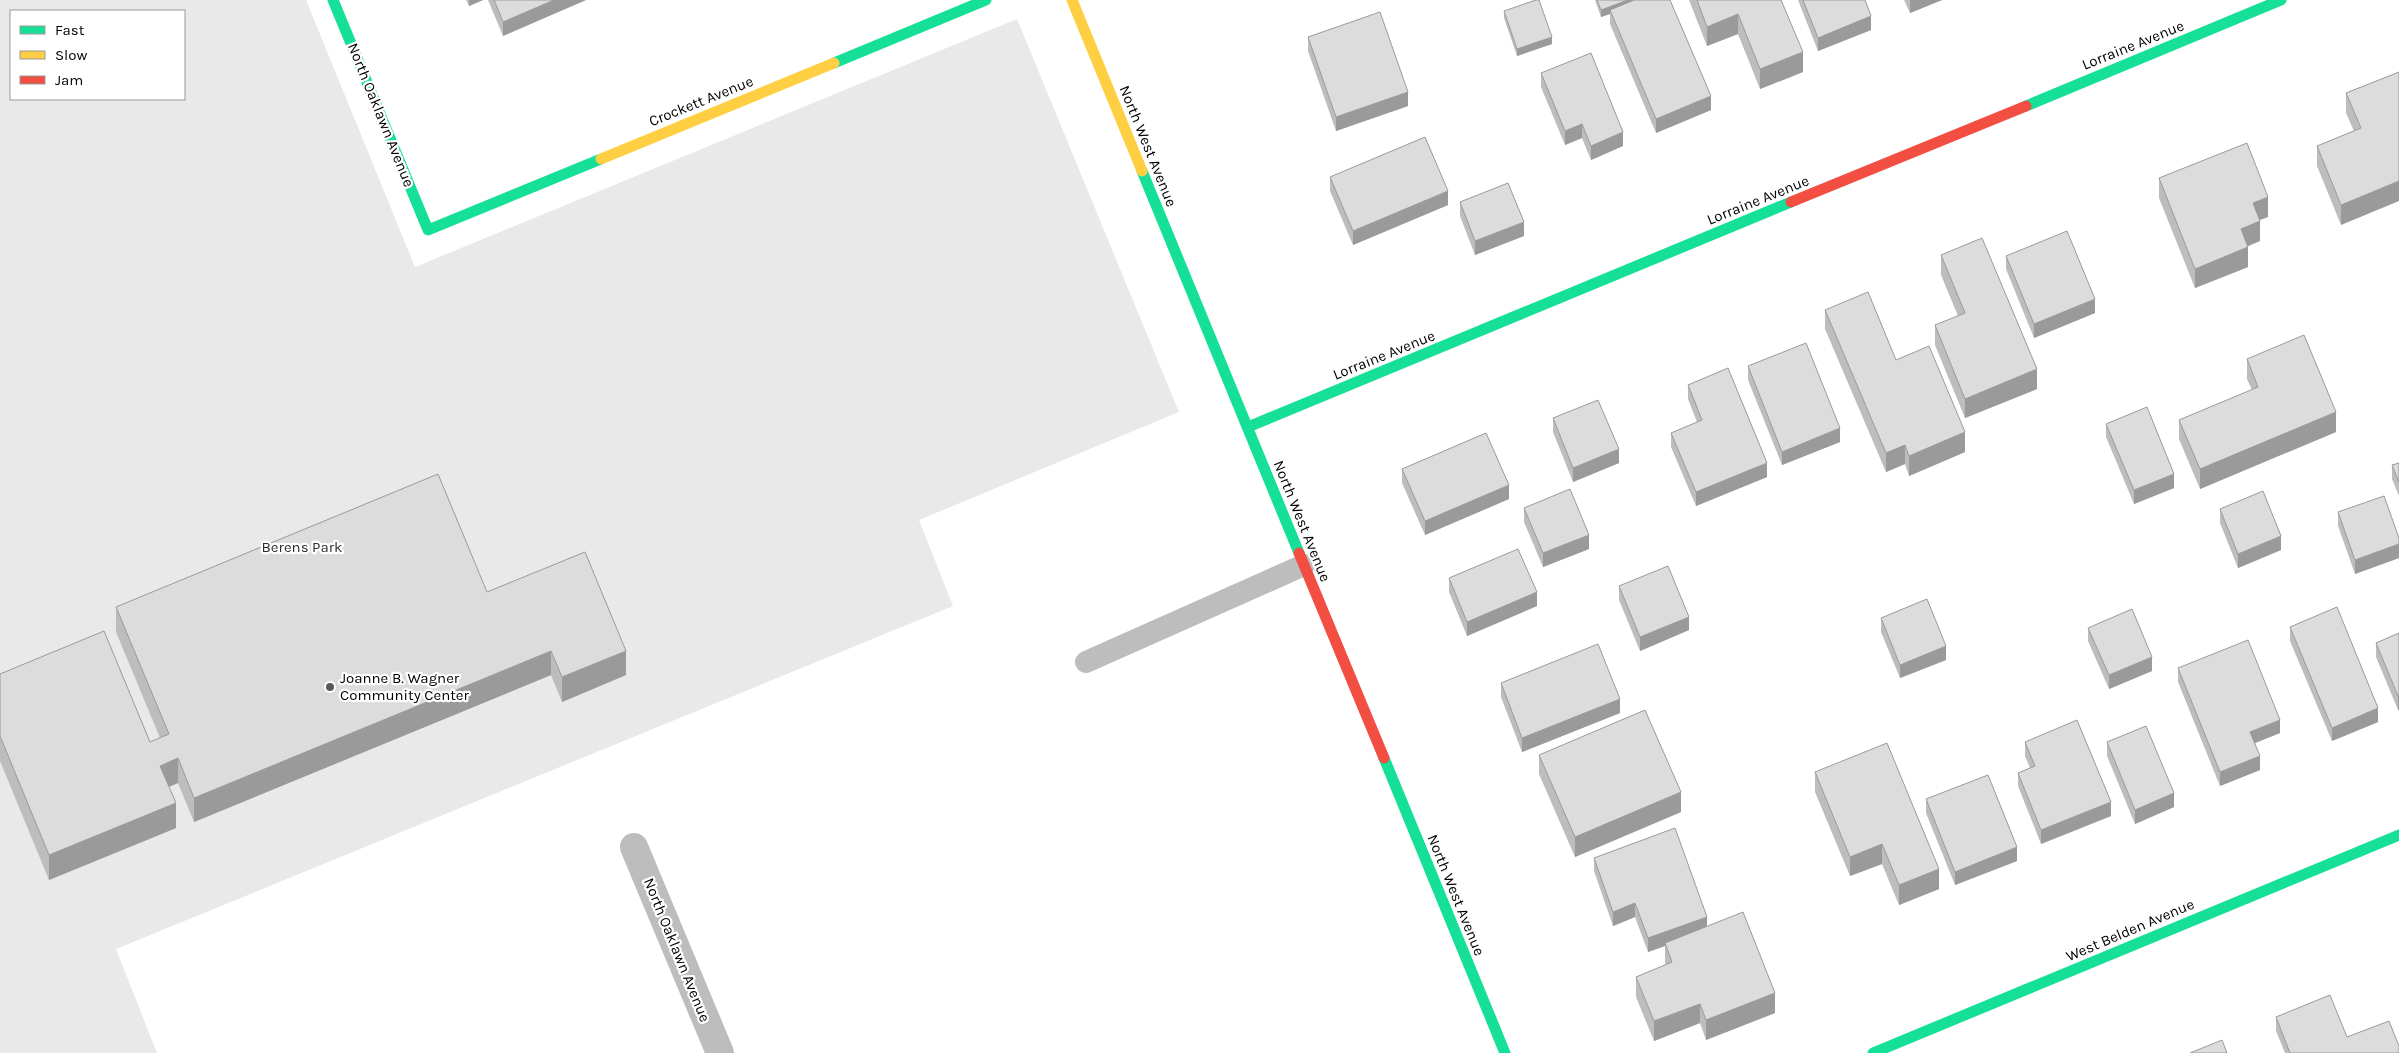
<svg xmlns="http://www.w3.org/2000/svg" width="2399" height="1053" font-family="Karla,sans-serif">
<rect width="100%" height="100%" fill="#fff"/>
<path fill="#e9e9e9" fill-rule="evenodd" d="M0,0h306l109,267 602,-248 162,393 -260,108 34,86 -837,343 41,104h-157zM11,11h173v88h-173z"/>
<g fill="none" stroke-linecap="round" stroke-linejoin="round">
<polyline stroke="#bdbdbd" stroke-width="22" points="1086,662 1304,565"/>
<polyline stroke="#bdbdbd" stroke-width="28" points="634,847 720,1053"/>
<g stroke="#16e098" stroke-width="11">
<polyline points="333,0 428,230 601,159"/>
<polyline points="834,63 986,0"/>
<polyline points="2026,106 2281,0"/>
<polyline points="1142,171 1299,553"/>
<polyline points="1248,427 1791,202"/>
<polyline points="1384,758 1505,1053"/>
<polyline points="1873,1053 2399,835"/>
</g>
<g stroke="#ffcf43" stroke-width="11">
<polyline points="1072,0 1142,171"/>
<polyline points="601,159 834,63"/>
</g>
<g stroke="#f24e42" stroke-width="11">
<polyline points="1791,202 2026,106"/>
<polyline points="1299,553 1384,758"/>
</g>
</g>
<g fill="#bdbdbd">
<polygon points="466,0 483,0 469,6"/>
<polygon points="488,0 586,0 503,36"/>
<polygon points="1595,0 1670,0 1711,110 1656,133 1610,24 1610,14 1601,17"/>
<polygon points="1689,0 1781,0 1803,72 1760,89 1738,34 1707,46"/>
<polygon points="1798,0 1865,0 1871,30 1818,51"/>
<polygon points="1904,0 1942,0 1910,13"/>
<polygon points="1504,11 1552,44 1517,56 1504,18"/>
<polygon points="1308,37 1408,106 1336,131 1308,51"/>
<polygon points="2399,72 2341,225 2317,166 2317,146 2354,131 2346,113 2346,93"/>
<polygon points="1541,73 1623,146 1591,160 1582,138 1565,145 1541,87"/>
<polygon points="1330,177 1448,205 1353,245 1330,191"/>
<polygon points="2159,178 2268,217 2260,220 2260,241 2248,246 2248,267 2195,288 2159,198"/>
<polygon points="1460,202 1524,236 1475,255 1460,216"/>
<polygon points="1941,255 2037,389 1965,418 1935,345 1935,325 1958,316 1941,275"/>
<polygon points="2006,256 2095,313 2034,338 2006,269"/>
<polygon points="1825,310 1896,360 1965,452 1909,476 1905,464 1886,472 1825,329"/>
<polygon points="2247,359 2336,432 2200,489 2179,439 2179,420 2252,390 2247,379"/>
<polygon points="1748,366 1840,442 1782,465 1748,380"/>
<polygon points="1688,385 1767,477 1696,506 1671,447 1671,433 1697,422 1688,399"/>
<polygon points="1553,418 1619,463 1573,482 1553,432"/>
<polygon points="2106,424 2174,488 2134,504 2106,437"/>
<polygon points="2399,463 2399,496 2392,479 2392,465"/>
<polygon points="1402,469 1509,499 1425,535 1402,483"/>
<polygon points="1524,508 1589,549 1543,567 1524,522"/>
<polygon points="2220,509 2281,550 2238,568 2220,523"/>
<polygon points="2338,512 2399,538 2399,558 2355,574 2338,526"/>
<polygon points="1449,578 1537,606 1467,636 1449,592"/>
<polygon points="1619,586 1689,630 1640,651 1619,600"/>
<polygon points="487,592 626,675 562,702 551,675 194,822 178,783 169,787 176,828 49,880 0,761 0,674 150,742 160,738 116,632 116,607"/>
<polygon points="1881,618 1946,660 1900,678 1881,632"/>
<polygon points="2290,627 2378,722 2332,741 2290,641"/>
<polygon points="2088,628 2152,671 2109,689 2088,641"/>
<polygon points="2399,633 2398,710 2376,657 2376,643"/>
<polygon points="2178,668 2280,733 2255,743 2260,770 2220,786 2178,682"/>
<polygon points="1501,683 1620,713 1522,752 1501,697"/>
<polygon points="2025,742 2111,816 2041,844 2018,786 2018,773 2030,768 2025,756"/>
<polygon points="2107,742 2174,807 2135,824 2107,756"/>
<polygon points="1539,755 1681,812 1575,857 1539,774"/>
<polygon points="1815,772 1939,889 1899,905 1882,864 1850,876 1815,792"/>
<polygon points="1926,799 2017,861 1955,885 1926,813"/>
<polygon points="1594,858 1707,927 1775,1013 1706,1040 1700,1023 1654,1041 1636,997 1636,977 1666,965 1665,963 1665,946 1648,952 1635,917 1613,926 1594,871"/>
<polygon points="2276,1017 2347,1037 2399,1053 2285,1053 2276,1031"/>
</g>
<g fill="#9a9a9a">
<polygon points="469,0 483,0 469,6"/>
<polygon points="554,0 586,0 503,36 503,22"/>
<polygon points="1628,0 1637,0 1610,10 1610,14 1601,17 1601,10"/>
<polygon points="1910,0 1942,0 1910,13"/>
<polygon points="1738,14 1738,34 1707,46 1707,27"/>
<polygon points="1871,16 1871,30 1818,51 1818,38"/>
<polygon points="1552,37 1552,44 1517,56 1517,49"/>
<polygon points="1803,52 1803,72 1760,89 1760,69"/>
<polygon points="1408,92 1408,106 1336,131 1336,117"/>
<polygon points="1711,96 1711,110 1656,133 1656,119"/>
<polygon points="1582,124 1582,138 1565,145 1565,131"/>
<polygon points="1623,132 1623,146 1591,160 1591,146"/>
<polygon points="2399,181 2399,201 2341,225 2341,205"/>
<polygon points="1448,191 1448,205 1353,245 1353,231"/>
<polygon points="2268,197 2268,217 2253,222 2253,203"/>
<polygon points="2260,221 2260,241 2241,249 2241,229"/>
<polygon points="1524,222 1524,236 1475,255 1475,241"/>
<polygon points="2248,247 2248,267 2195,288 2195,269"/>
<polygon points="2095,299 2095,313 2034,338 2034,324"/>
<polygon points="2037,369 2037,389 1965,418 1965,399"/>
<polygon points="2336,412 2336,432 2200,489 2200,469"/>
<polygon points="1840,428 1840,442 1782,465 1782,452"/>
<polygon points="1965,432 1965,452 1909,476 1909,456"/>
<polygon points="1905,445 1905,464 1886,472 1886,453"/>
<polygon points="1619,449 1619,463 1573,482 1573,468"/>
<polygon points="1767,463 1767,477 1696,506 1696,492"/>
<polygon points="2174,474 2174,488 2134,504 2134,490"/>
<polygon points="1509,485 1509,499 1425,535 1425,521"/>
<polygon points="1589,535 1589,549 1543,567 1543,553"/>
<polygon points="2281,536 2281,550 2238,568 2238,554"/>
<polygon points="2399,544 2399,558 2355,574 2355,560"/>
<polygon points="1537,592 1537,606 1467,636 1467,622"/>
<polygon points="1689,617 1689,630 1640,651 1640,637"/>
<polygon points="1946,646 1946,660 1900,678 1900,665"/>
<polygon points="551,651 551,675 194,822 194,798"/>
<polygon points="626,651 626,675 562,702 562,677"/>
<polygon points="2152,657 2152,671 2109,689 2109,675"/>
<rect x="2398" y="696" width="1" height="14"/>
<polygon points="1620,699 1620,713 1522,752 1522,738"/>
<polygon points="2378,708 2378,722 2332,741 2332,728"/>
<polygon points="2280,720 2280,733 2250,745 2250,732"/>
<polygon points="2260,756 2260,770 2220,786 2220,772"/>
<polygon points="178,758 178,783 160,790 160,766"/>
<polygon points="1681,792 1681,812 1575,857 1575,837"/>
<polygon points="2174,793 2174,807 2135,824 2135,810"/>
<polygon points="2111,802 2111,816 2041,844 2041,830"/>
<polygon points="176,803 176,828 49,880 49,855"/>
<polygon points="1882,844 1882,864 1850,876 1850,857"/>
<polygon points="2017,847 2017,861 1955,885 1955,872"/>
<polygon points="1939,869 1939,889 1899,905 1899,885"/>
<polygon points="1635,903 1635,917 1613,926 1613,912"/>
<polygon points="1707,917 1707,931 1665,943 1665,946 1648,952 1648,938"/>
<polygon points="1775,993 1775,1013 1706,1040 1706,1020"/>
<polygon points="1700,1004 1700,1023 1654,1041 1654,1021"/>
</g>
<g fill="#dcdcdc" stroke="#9a9a9a">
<polygon points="494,0 554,0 503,22"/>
<polygon points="1536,0 1539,0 1552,37 1517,49 1504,11"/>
<polygon points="1597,0 1628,0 1601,10"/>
<polygon points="1634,0 1670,0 1711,96 1656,119 1610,10"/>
<polygon points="1697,0 1781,0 1803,52 1760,69 1738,14 1707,27"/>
<polygon points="1803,0 1865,0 1871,16 1818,38"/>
<polygon points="1380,12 1408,92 1336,117 1308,37"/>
<polygon points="1591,53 1623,132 1591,146 1582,124 1565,131 1541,73"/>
<polygon points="2399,72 2399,181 2341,205 2317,146 2361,128 2346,93"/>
<polygon points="1425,137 1448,191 1353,231 1330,177"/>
<polygon points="2247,143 2268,197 2253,203 2260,221 2241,229 2248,247 2195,269 2159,178"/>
<polygon points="1508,183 1524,222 1475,241 1460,202"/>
<polygon points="2067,231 2095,299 2034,324 2006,256"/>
<polygon points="1982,238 2037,369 1965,399 1935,325 1965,313 1941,255"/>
<polygon points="1868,292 1896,360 1929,346 1965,432 1909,456 1905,445 1886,453 1825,310"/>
<polygon points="2304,335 2336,412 2200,469 2179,420 2258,387 2247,359"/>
<polygon points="1806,343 1840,428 1782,452 1748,366"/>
<polygon points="1728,368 1767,463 1696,492 1671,433 1702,420 1688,385"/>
<polygon points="1598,400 1619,449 1573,468 1553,418"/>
<polygon points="2147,407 2174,474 2134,490 2106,424"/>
<polygon points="1486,433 1509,485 1425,521 1402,469"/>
<polygon points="2399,463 2399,482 2392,465"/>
<polygon points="438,474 487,592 585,552 626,651 562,677 551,651 194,798 178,758 160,766 176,803 49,855 0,736 0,674 104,631 150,742 169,734 116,607"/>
<polygon points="1570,489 1589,535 1543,553 1524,508"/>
<polygon points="2263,491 2281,536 2238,554 2220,509"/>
<polygon points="2384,496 2399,538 2399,544 2355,560 2338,512"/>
<polygon points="1518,549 1537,592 1467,622 1449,578"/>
<polygon points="1668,566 1689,617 1640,637 1619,586"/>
<polygon points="1927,599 1946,646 1900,665 1881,618"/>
<polygon points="2337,607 2378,708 2332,728 2290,627"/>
<polygon points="2132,609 2152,657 2109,675 2088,628"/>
<polygon points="2399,633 2399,696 2398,696 2376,643"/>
<polygon points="2248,640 2280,720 2250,732 2260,756 2220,772 2178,668"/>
<polygon points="1598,644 1620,699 1522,738 1501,683"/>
<polygon points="1645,710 1681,792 1575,837 1539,755"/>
<polygon points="2077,720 2111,802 2041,830 2018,773 2035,766 2025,742"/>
<polygon points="2146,726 2174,793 2135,810 2107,742"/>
<polygon points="1887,743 1939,869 1899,885 1882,844 1850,857 1815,772"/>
<polygon points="1988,775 2017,847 1955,872 1926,799"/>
<polygon points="1675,828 1707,917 1648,938 1635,903 1613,912 1594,858"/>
<polygon points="1743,912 1775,993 1706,1020 1700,1004 1654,1021 1636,977 1672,962 1665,943"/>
<polygon points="2330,995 2347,1037 2389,1021 2399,1046 2399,1053 2290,1053 2276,1017"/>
<polygon points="2222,1040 2227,1053 2190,1053"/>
</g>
<circle fill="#595959" stroke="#fff" stroke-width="2" cx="330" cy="687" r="5"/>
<g text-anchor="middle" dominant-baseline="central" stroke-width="4.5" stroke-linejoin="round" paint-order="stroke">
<g font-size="15" fill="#000" stroke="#fff">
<text transform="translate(2133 45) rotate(-22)">Lorraine Avenue</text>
<text transform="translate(701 101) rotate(-22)">Crockett Avenue</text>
<text transform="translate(381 115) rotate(68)">North Oaklawn Avenue</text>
<text transform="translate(1148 146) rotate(68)">North West Avenue</text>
<text transform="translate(1758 200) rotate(-22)">Lorraine Avenue</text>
<text transform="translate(1384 355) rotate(-22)">Lorraine Avenue</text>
<text transform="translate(1302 521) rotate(68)">North West Avenue</text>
<text transform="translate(1456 895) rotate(68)">North West Avenue</text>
<text transform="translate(2130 930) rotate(-23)">West Belden Avenue</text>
<text transform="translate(677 950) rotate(68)">North Oaklawn Avenue</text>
</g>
<g font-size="15" fill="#2e2e2e" stroke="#fff">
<text x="302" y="547">Berens Park</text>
</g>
<g font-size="15" fill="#000" stroke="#fff" text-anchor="start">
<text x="340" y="678">Joanne B. Wagner<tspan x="340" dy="17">Community Center</tspan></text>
</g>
</g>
<rect x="10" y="10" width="175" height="90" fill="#ffffff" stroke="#999999"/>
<rect x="20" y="26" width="25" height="8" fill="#16e098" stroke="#999999"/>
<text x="55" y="35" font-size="15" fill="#000000">Fast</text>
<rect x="20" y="51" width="25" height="8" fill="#ffcf43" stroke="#999999"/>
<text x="55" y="60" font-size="15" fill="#000000">Slow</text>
<rect x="20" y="76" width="25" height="8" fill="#f24e42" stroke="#999999"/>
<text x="55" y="85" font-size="15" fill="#000000">Jam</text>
</svg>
